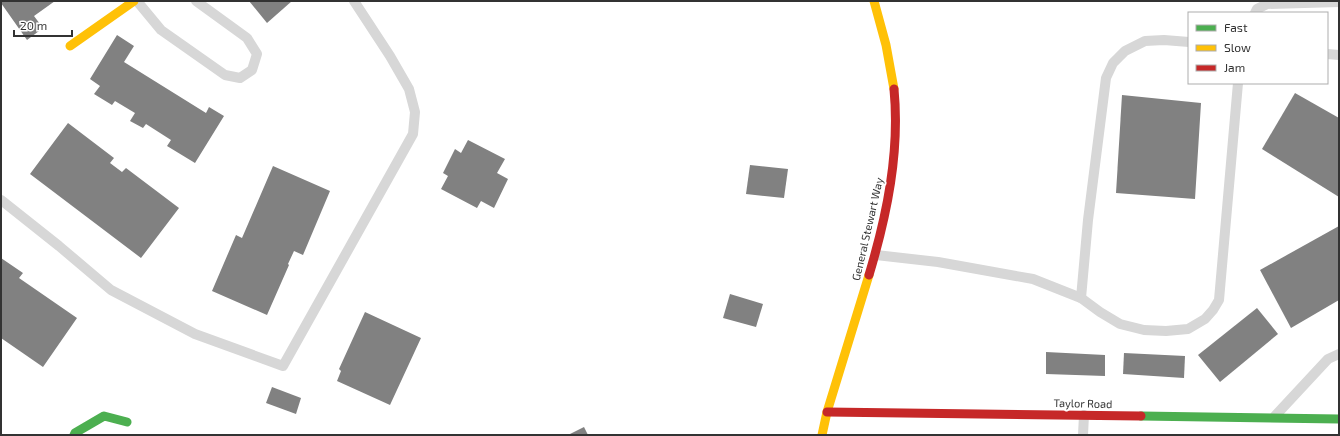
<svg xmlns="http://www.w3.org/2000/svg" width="1340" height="436" font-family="'Exo 2',sans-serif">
<rect width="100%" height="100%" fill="#fff"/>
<g fill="#818181">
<polygon points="1,1 55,1 34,16 43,28 27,40 1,3"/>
<polygon points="249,1 292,1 267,23"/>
<polygon points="117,35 134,46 124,62 206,113 209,107 224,116 195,163 167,146 171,140 146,124 143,128 130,121 135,113 115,101 112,105 94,94 100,86 90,79"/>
<polygon points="1295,93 1339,118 1339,197 1262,149"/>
<polygon points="1122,95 1201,103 1195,199 1116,193"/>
<polygon points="68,123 114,158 110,163 122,172 126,168 179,208 141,258 30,174"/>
<polygon points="468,140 505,159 497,173 508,179 494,208 481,201 477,208 441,189 448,176 443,173 455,149 461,153"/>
<polygon points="750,165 788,169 784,198 746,194"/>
<polygon points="273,166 330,191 303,255 294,251 288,264 289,265 267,315 212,291 236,235 242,238"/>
<polygon points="1339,226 1339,300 1291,328 1260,270"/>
<polygon points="1,258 23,273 19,278 77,318 43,367 1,338"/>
<polygon points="730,294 763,304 756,327 723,318"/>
<polygon points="1257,308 1278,334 1220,382 1198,355"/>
<polygon points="365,312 421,338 390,405 337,381 341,371 339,369"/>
<polygon points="1046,352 1105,355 1105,376 1046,374"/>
<polygon points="1124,353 1185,356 1184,378 1123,374"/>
<polygon points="272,387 301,398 296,414 266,403"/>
<polygon points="584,427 588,435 568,435"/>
</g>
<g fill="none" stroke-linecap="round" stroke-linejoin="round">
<g stroke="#d7d7d7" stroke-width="10">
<polyline points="137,1 161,30 225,75 240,78 252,70 257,54 247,38 196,1"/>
<polyline points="1255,13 1257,9 1267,4 1339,2"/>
<polyline points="1327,54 1339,55"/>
<polyline points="1,200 59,246 111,290 195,334 283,366 413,134 415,112 409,89 390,56 354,1"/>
<polyline points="876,255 938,262 1033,279 1081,298 1100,312 1120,324 1144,330 1166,331 1188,329 1205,319 1213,310 1219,300 1238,83"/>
<polyline points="1081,298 1088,220 1106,78 1113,63 1125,51 1145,41 1164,40 1189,42"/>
<polyline points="1275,416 1328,359 1339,354"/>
<polyline points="1083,435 1084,415"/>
</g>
<g stroke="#4caf50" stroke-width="9">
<polyline points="1141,416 1339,419"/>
<polyline points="74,435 75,433 104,416 127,422"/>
</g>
<g stroke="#ffc107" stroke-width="9">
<polyline points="874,1 886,45 894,89"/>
<polyline points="70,46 134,1"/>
<polyline points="822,435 827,412 869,275"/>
</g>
<g stroke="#c62828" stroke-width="9">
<path d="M869,275c18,-60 31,-123 25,-186"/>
<polyline points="827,412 1141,416"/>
</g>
</g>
<g text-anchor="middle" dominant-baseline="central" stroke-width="4" stroke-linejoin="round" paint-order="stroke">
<g font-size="11" fill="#333" stroke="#fff">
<text transform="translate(867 229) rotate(-77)">General Stewart Way</text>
<text transform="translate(1083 403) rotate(1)">Taylor Road</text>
</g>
</g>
<rect width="1340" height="436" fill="none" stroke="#333333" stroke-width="4"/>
<rect x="1188" y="12" width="140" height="72" fill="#ffffff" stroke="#adadad"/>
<rect x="1196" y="25" width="20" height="6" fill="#4caf50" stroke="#adadad"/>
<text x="1224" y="32" font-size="12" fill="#333333">Fast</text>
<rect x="1196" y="45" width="20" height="6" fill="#ffc107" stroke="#adadad"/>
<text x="1224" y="52" font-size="12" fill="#333333">Slow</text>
<rect x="1196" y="65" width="20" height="6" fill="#c62828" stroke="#adadad"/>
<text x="1224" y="72" font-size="12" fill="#333333">Jam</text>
<path d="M14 30v6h58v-6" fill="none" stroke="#333333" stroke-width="2"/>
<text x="20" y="30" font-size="12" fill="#333333" stroke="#ffffff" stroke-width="3" paint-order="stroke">20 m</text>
</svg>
